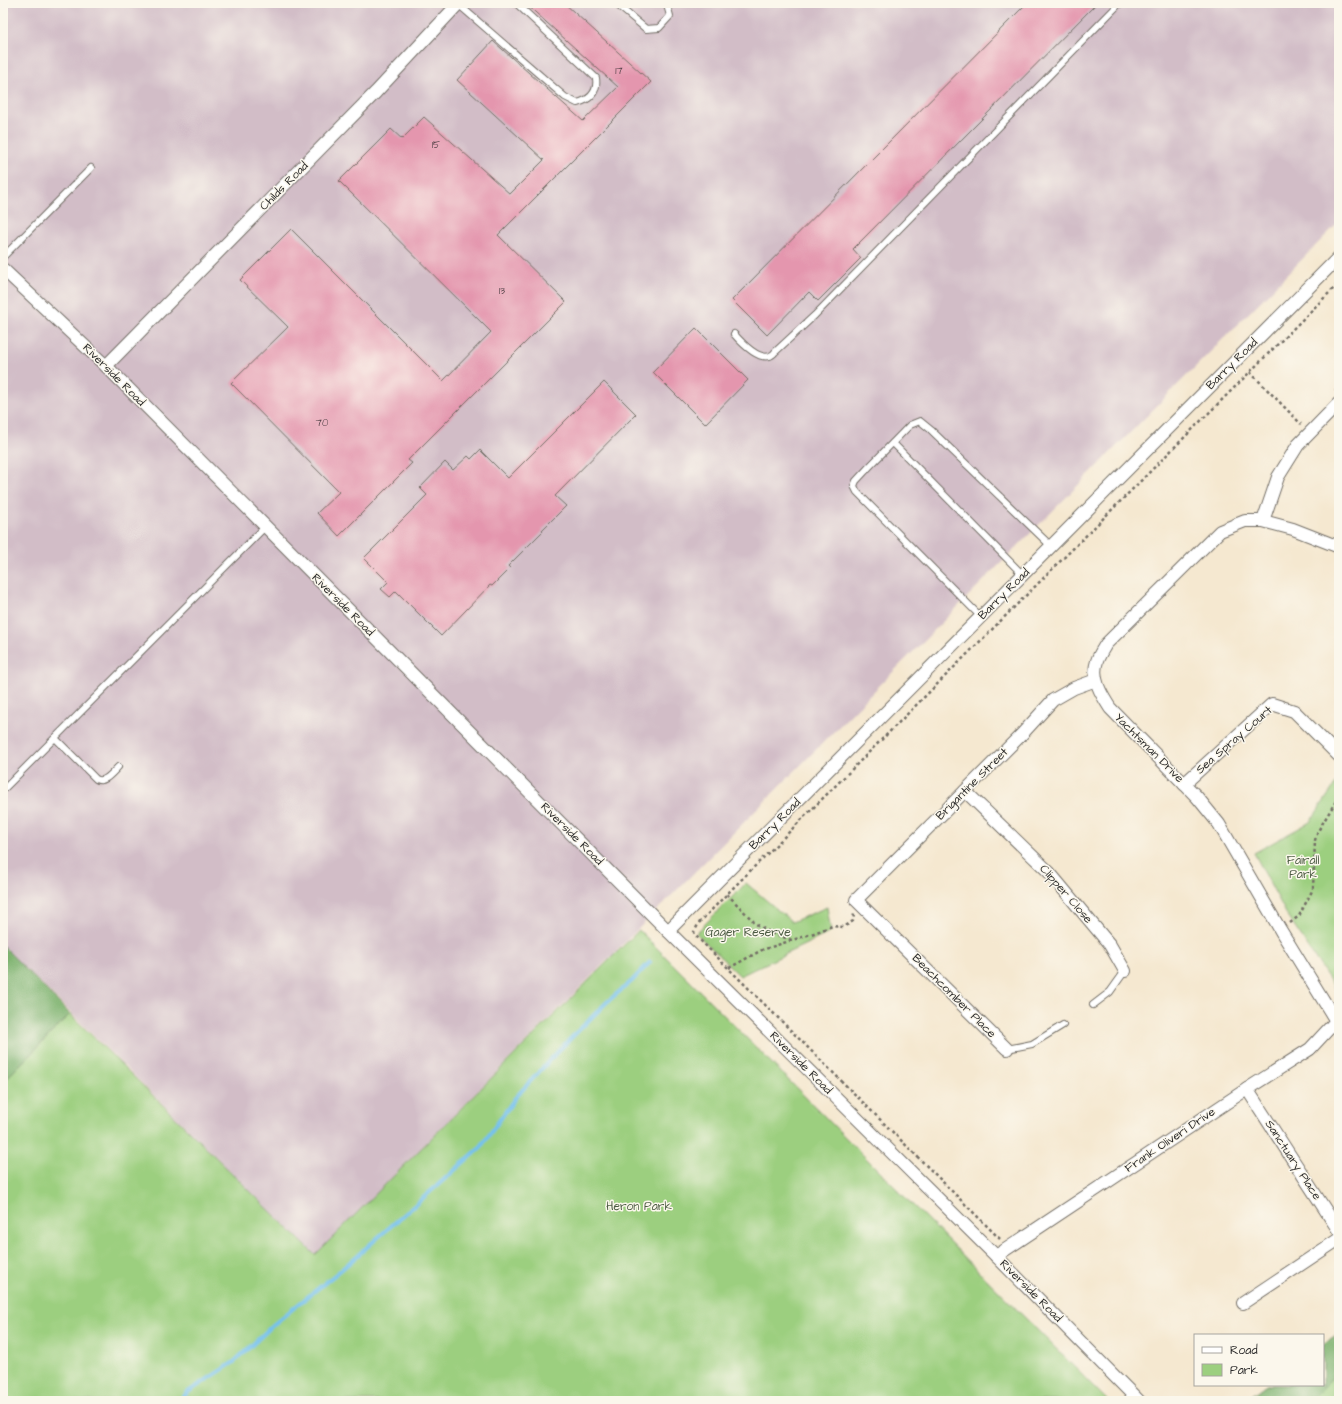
<svg xmlns="http://www.w3.org/2000/svg" width="1342" height="1404" font-family="'Architects Daughter',sans-serif">
<rect width="100%" height="100%" fill="#fbf7ec"/>
<filter id="ink" filterUnits="userSpaceOnUse"><feTurbulence type="fractalNoise" baseFrequency=".025" numOctaves="2"/><feDisplacementMap in="SourceGraphic" scale="8" xChannelSelector="R" yChannelSelector="G"/><feConvolveMatrix kernelMatrix="1 2 1 2 8 2 1 2 1" color-interpolation-filters="sRGB"/></filter>
<filter id="wash" filterUnits="userSpaceOnUse"><feTurbulence type="fractalNoise" baseFrequency=".012" numOctaves="4" result="noise"/><feDisplacementMap in="SourceGraphic" scale="16" xChannelSelector="R" yChannelSelector="G"/><feGaussianBlur stdDeviation="0.9" result="paint"/><feColorMatrix in="noise" values="0 0 0 0 0 0 0 0 0 0 0 0 0 0 0 0 0 1.4 0 .05"/><feComposite in="paint" operator="in"/></filter>
<g filter="url(#wash)">
<rect width="100%" height="100%" fill="#f5e8d0"/>
<polygon fill="#d2bdc7" points="3,3 1339,3 1339,222 315,1255 3,946"/>
<g fill="#9ccf7f" stroke="#647d55">
<polygon points="1339,779 1339,992 1337,991 1288,917 1254,853 1310,822"/>
<polygon points="746,883 792,922 827,907 831,932 740,976 696,933"/>
<polygon points="639,930 1108,1401 3,1401 3,1082 70,1014 315,1255"/>
<polygon points="1339,1334 1339,1401 1244,1401 1266,1385 1323,1385 1323,1345"/>
</g>
<g fill="#7db26e" stroke="#546e4c">
<polygon points="3,946 70,1014 3,1082"/>
<polygon points="1339,1334 1339,1372 1310,1401 1244,1401 1266,1385 1323,1385 1323,1345"/>
</g>
<g fill="none" stroke-linecap="round" stroke-linejoin="round">
<polyline stroke="#75c1ef" stroke-width="4" points="179,1401 188,1392 234,1362 274,1324 342,1269 480,1148 515,1098 560,1049 607,1002 632,981 650,962"/>
</g>
<g id="blocks">
<g fill="#e496ae">
<polygon points="525,3 564,3 651,82 498,235 566,302 408,460 412,463 339,536 317,513 339,492 231,383 288,327 240,280 291,229 443,381 491,332 339,181 391,129 402,139 424,117 510,194 544,160 457,80 493,41 583,121 618,87"/>
<polygon points="1027,3 1097,3 853,249 861,258 818,301 809,292 767,335 732,300"/>
<polygon points="696,328 748,380 705,424 653,372"/>
<polygon points="604,382 636,414 555,496 566,506 542,530 543,531 508,566 510,568 492,586 490,585 441,636 396,591 390,597 381,589 388,582 364,558 427,495 420,488 445,462 453,470 468,456 471,459 480,450 508,478"/>
</g>
</g>
</g>
<g filter="url(#ink)">
<use href="#blocks" fill-opacity="0" stroke="#726d65" stroke-width="1"/>
<g fill="none" stroke-linecap="round" stroke-linejoin="round">
<defs>
<g id="service">
<polyline points="615,3 646,29 659,28 670,16 667,5 665,3"/>
<path d="M458,4l107,93 12,6c13,-3 21,-11 19,-25l-80,-75"/>
<polyline points="3,257 91,168"/>
<path d="M734,334c7,8 24,26 36,22 2,-1 4,-2 5,-4l40,-37 305,-312"/>
<polyline points="893,443 1023,575"/>
<polyline points="981,617 857,492 854,486 856,481 869,467 910,425 920,421 931,430 1051,546"/>
<path d="M55,738l41,41c8,5 16,-6 22,-12"/>
<polyline points="3,790 265,527"/>
<polyline points="1093,1005 1110,992 1125,971"/>
<polyline points="1007,1049 1032,1044 1063,1025"/>
</g>
<g id="minor">
<polyline points="3,269 106,366 668,931 996,1256 1139,1401"/>
<polyline points="106,366 376,92 459,3"/>
<polyline points="1263,521 1278,477 1298,445 1339,403"/>
<polyline points="1184,784 1272,704 1294,711 1339,756"/>
<polyline points="965,791 1049,872 1110,945 1125,971"/>
<polyline points="668,931 1339,257"/>
<path d="M1336,1021l-55,-90 -62,-107 -22,-27 -87,-89c-9,-14 -19,-30 -13,-47 2,-6 6,-12 9,-17l114,-113 25,-10h18l30,8 46,18"/>
<polyline points="1007,1049 856,900 1022,734 1053,700 1074,688 1096,680"/>
<polyline points="1247,1089 1339,1231"/>
<polyline points="996,1256 1247,1089 1310,1049 1336,1021 1339,1020"/>
<polyline points="1243,1303 1339,1239"/>
</g>
</defs>
<use href="#service" stroke="#726d65" stroke-width="8"/>
<use href="#minor" stroke="#726d65" stroke-width="14"/>
<g stroke="#726d65" stroke-width="2.5" stroke-dasharray="3 3" stroke-linecap="butt">
<polyline points="1250,372 1301,424"/>
<polyline points="1335,391 1339,387"/>
<polyline points="727,894 756,924 771,933 792,940"/>
<polyline points="1290,923 1299,916 1313,889 1315,840 1318,831 1339,796"/>
<polyline points="729,968 762,950 814,933 832,926 844,927 853,921 854,914"/>
<polyline points="1000,1239 695,935 694,932 699,923 727,894 1339,283"/>
</g>
<use href="#service" stroke="#fff" stroke-width="6"/>
<use href="#minor" stroke="#fff" stroke-width="12"/>
</g>
</g>
<g text-anchor="middle" dominant-baseline="central" stroke-width="3" stroke-linejoin="round" paint-order="stroke">
<g font-size="10" fill="#59464c">
<text x="619" y="71">17</text>
<text x="436" y="145">15</text>
<text x="502" y="291">13</text>
<text x="322" y="423">70</text>
</g>
<g font-size="12" fill="#2b2b2b" stroke="#fbf7ec">
<text transform="translate(284 186) rotate(-45)">Childs Road</text>
<text transform="translate(1232 364) rotate(-45)">Barry Road</text>
<text transform="translate(114 375) rotate(45)">Riverside Road</text>
<text transform="translate(1004 594) rotate(-45)">Barry Road</text>
<text transform="translate(343 605) rotate(45)">Riverside Road</text>
<text transform="translate(1234 740) rotate(-41)">Sea Spray Court</text>
<text transform="translate(1149 748) rotate(45)">Yachtsman Drive</text>
<text transform="translate(972 784) rotate(-45)">Brigantine Street</text>
<text transform="translate(775 824) rotate(-45)">Barry Road</text>
<text transform="translate(572 834) rotate(45)">Riverside Road</text>
<text transform="translate(1066 894) rotate(49)">Clipper Close</text>
<text transform="translate(954 996) rotate(45)">Beachcomber Place</text>
<text transform="translate(801 1063) rotate(45)">Riverside Road</text>
<text transform="translate(1170 1140) rotate(-34)">Frank Oliveri Drive</text>
<text transform="translate(1293 1160) rotate(57)">Sanctuary Place</text>
<text transform="translate(1031 1291) rotate(45)">Riverside Road</text>
</g>
<g font-size="12" fill="#4d5c44" stroke="#fbf7ec">
<text x="1303" y="860">Fairall<tspan x="1303" dy="14">Park</tspan></text>
<text x="748" y="932">Gager Reserve</text>
<text x="639" y="1206">Heron Park</text>
</g>
</g>
<rect width="1342" height="1404" fill="none" stroke="#fbf7ec" stroke-width="16"/>
<rect x="1194" y="1334" width="130" height="52" fill="#fbf7ec" stroke="#a8a59f"/>
<rect x="1202" y="1347" width="20" height="6" fill="#ffffff" stroke="#a8a59f"/>
<text x="1230" y="1354" font-size="12" fill="#2b2b2b">Road</text>
<rect x="1202" y="1364" width="20" height="12" fill="#9ccf7f" stroke="#a8a59f"/>
<text x="1230" y="1374" font-size="12" fill="#2b2b2b">Park</text>
</svg>
